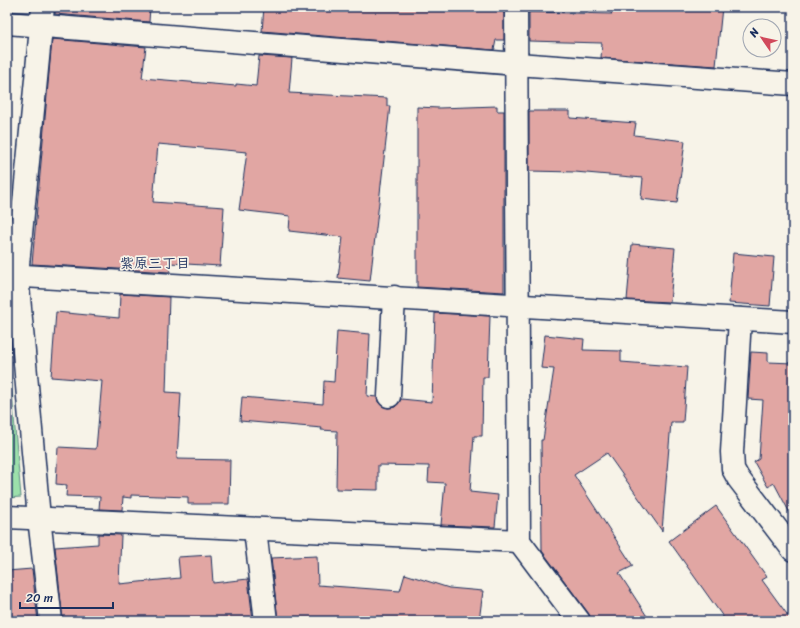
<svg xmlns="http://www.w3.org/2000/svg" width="800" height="628" font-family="Sriracha,'Klee One',sans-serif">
<rect width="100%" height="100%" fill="#f7f3e8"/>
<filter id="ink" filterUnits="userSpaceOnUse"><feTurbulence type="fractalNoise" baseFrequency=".025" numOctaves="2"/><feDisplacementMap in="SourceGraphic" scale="8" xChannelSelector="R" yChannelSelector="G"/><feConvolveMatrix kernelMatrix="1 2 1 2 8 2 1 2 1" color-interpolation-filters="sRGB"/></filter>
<g filter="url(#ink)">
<polygon fill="#9ce0ab" stroke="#5c8884" points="7,338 21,497 7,498"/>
<g fill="#e1a6a3" stroke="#1b2f5e">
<polygon points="55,7 150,7 149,22 55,14"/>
<polygon points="264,7 499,7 499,11 504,11 504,40 496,40 494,50 262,31"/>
<polygon points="605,7 722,7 716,66 601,58 602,43 529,41 529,12 612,14"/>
<polygon points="52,39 146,47 142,78 236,86 236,84 256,86 259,56 292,58 289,93 387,98 387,106 390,106 370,281 338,278 343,237 289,231 290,216 239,210 247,152 158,144 153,202 224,207 220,266 170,263 170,272 32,264"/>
<polygon points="497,106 497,111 504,111 504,292 417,287 417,107 439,108"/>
<polygon points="529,111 570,111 570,118 636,123 634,135 685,141 677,203 641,199 643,178 575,172 529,171"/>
<polygon points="632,244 675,248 670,302 627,300"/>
<polygon points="733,253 774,257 770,306 729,303"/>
<polygon points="120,294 169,297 166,392 181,393 177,459 230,460 229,504 188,504 188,497 131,495 131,498 123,497 122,510 99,509 100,497 66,496 67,485 56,484 58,447 96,449 102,381 51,377 56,312 119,318"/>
<polygon points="435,313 490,316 488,377 483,377 482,436 474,436 470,492 498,495 495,527 441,525 445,483 428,482 429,466 378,465 378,490 336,489 337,431 321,430 322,428 240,421 242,397 323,404 324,381 334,382 337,331 370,334 367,396 377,397 378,402 382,406 388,408 395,407 399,403 401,399 432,402"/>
<polygon points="545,335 584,339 583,350 621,351 621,362 687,367 683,422 671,422 662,531 607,453 574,475 633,566 619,573 650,621 591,621 589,614 542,551 541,440 543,440 554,369 541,368"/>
<polygon points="751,352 768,353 768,362 793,363 793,519 774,483 768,487 754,462 759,459 763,400 748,399"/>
<polygon points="716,506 767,577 762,580 792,621 726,621 669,541"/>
<polygon points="98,534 121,535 119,584 180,578 178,557 211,555 213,583 248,579 253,621 63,621 55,547 98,544"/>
<polygon points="317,556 318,585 400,591 405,574 449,588 483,591 479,621 278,621 271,558"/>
<polygon points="32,569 38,621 7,621 7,571"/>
</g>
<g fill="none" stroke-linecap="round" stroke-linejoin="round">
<defs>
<g id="minor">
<polyline points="43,7 17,275 39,518 51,621"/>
<polyline points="516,7 519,541 579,621"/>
<polyline points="7,23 517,64 793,84"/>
<polyline points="7,275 793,322"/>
<polyline points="740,319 732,452 733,469 738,478 793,550"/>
<polyline points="389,396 394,297"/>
<polyline points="7,517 519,541"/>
<polyline points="255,530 266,621"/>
</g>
</defs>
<use href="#minor" stroke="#1b2f5e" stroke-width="25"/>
<use href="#minor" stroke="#f7f3e8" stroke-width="22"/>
</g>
</g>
<g text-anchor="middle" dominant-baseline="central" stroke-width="3.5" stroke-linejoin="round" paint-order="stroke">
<g font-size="14" font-weight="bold" fill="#1b2f5e" stroke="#f7f3e8">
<text x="155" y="263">紫原三丁目</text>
</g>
</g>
<rect width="800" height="628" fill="none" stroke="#f7f3e8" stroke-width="24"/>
<rect x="12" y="12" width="776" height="604" fill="none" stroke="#1b2f5e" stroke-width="1.5" filter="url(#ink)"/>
<g transform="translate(762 38) rotate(304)"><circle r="19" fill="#f7f3e8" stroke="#9fa5b1"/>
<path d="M0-3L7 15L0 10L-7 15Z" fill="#d1495b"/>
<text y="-6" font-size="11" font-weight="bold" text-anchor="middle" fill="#1b2f5e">N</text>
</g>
<path d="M20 602v6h93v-6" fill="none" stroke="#1b2f5e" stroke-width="2"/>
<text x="26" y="602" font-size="12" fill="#1b2f5e" stroke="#f7f3e8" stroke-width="3" paint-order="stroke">20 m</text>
</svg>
